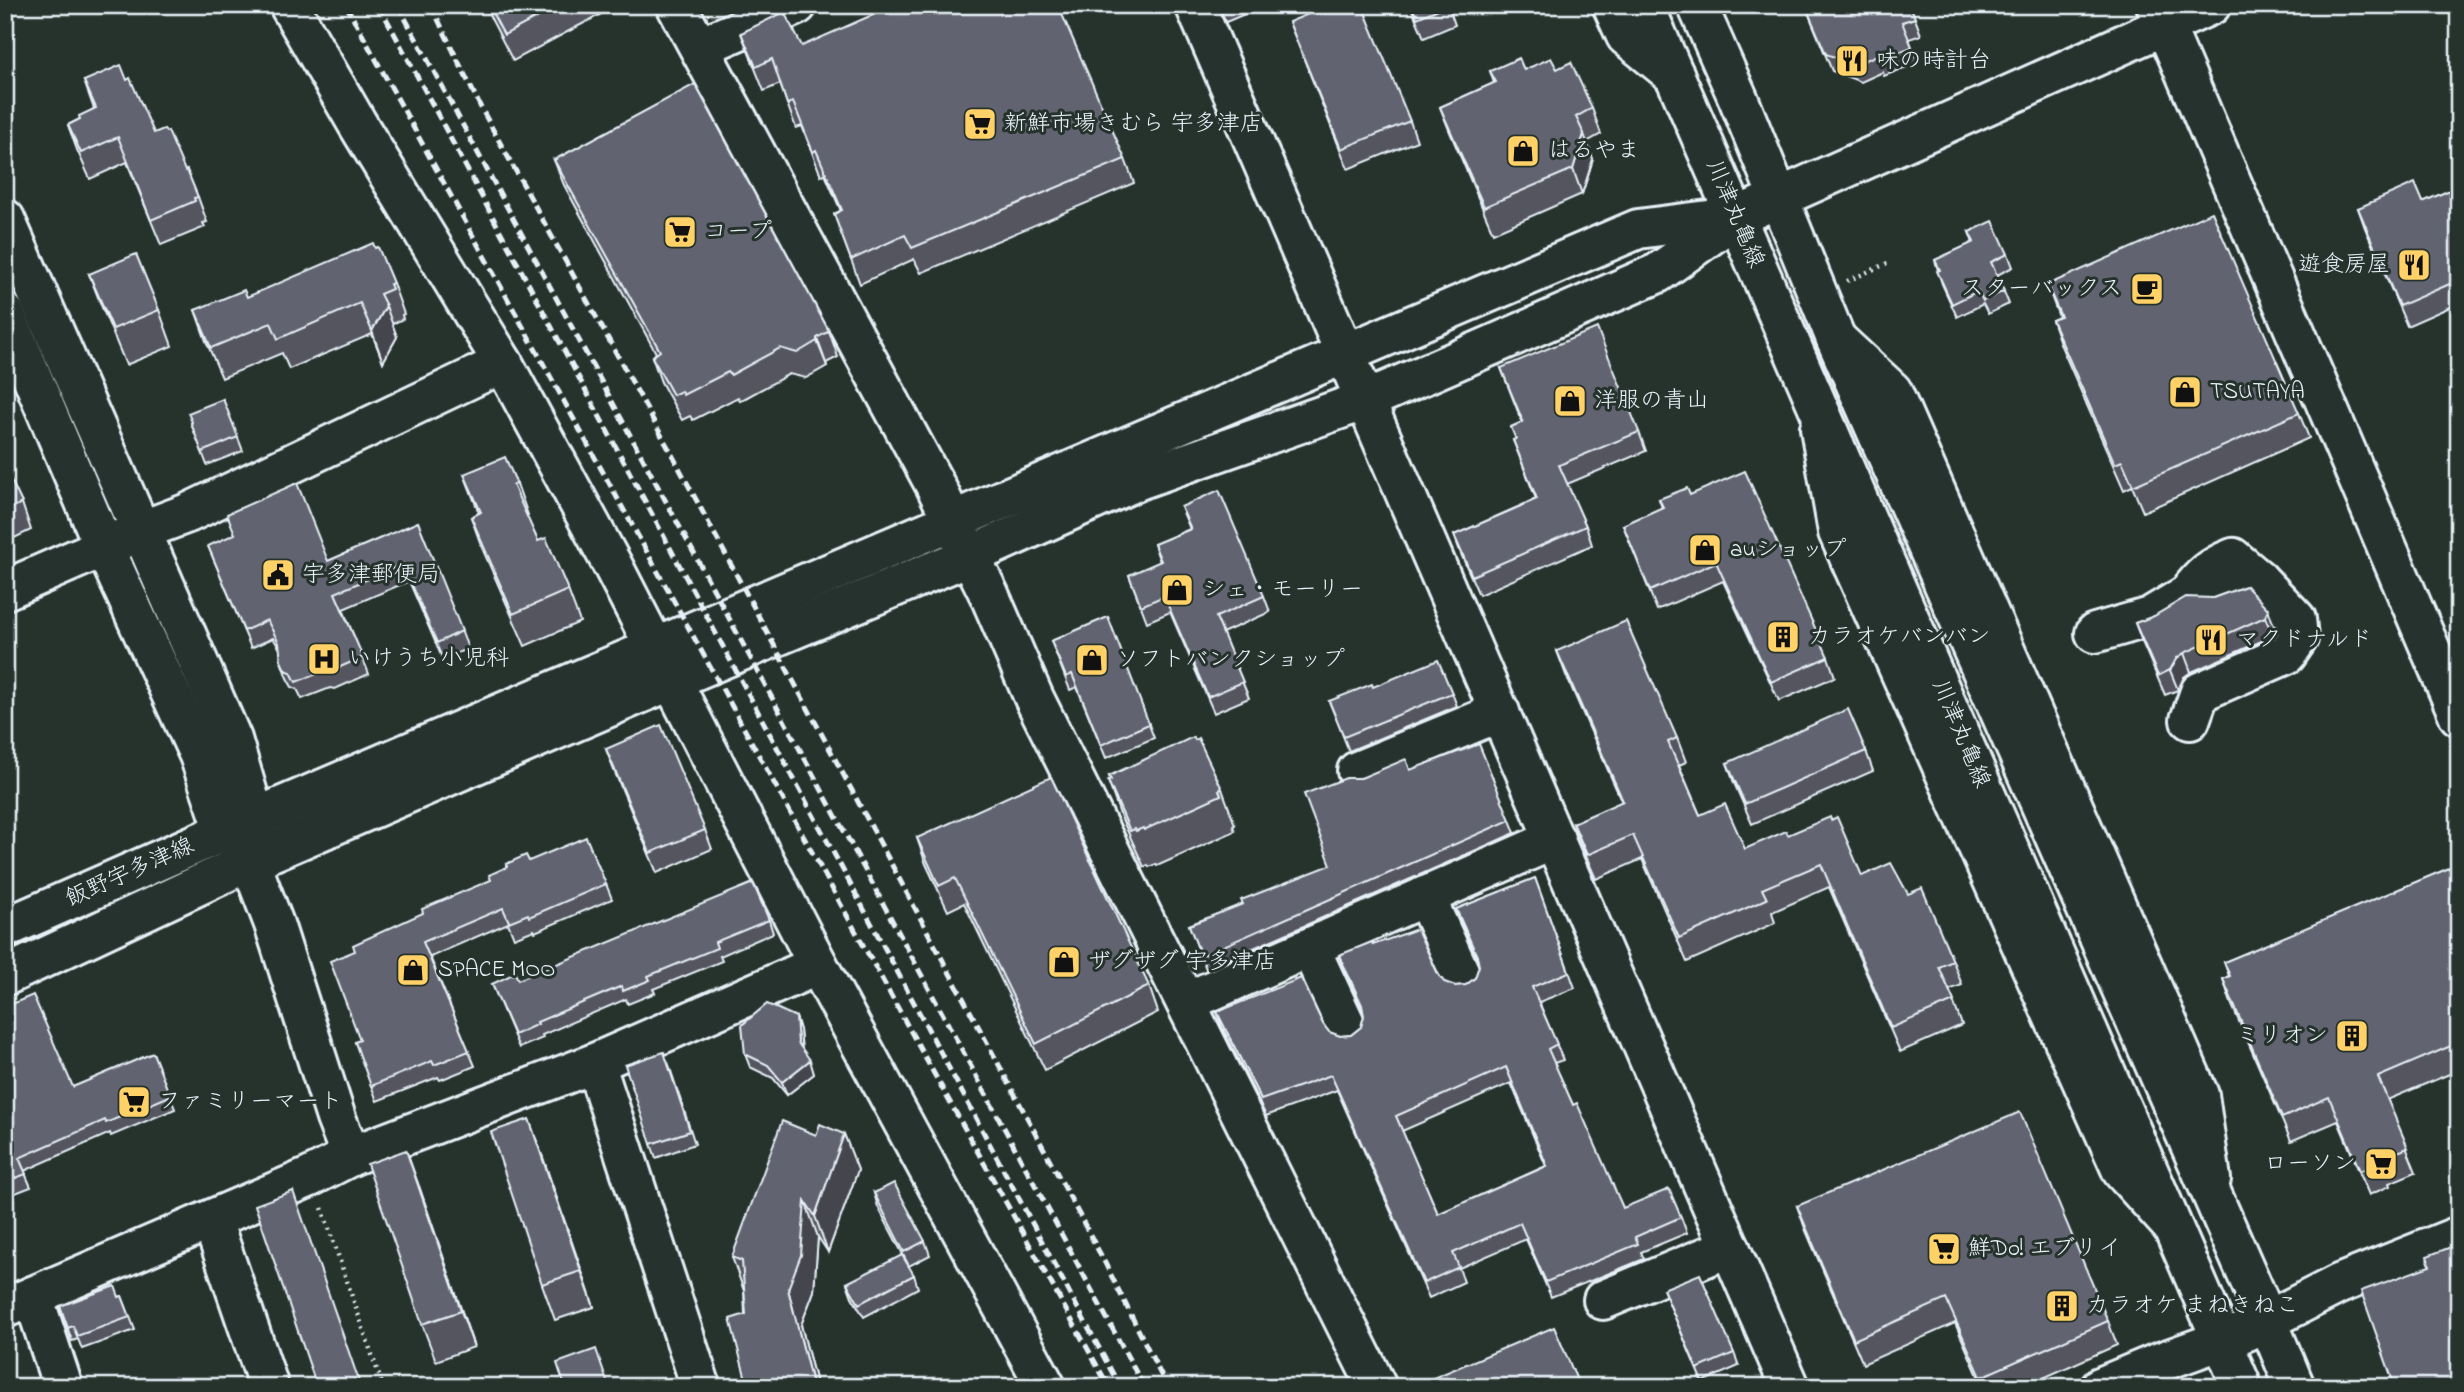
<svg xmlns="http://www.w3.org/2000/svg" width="2464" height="1392" font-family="'Indie Flower','Klee One',sans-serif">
<rect width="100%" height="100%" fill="#26332d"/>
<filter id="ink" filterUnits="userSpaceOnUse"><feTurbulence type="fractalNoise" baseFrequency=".0143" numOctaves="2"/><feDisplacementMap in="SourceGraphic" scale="14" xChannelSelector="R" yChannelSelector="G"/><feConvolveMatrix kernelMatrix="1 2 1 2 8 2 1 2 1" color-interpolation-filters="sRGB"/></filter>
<g filter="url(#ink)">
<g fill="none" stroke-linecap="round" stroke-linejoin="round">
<defs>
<g id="minor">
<polyline points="289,5 357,123 503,363 613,566 818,965 1046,1387"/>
<polyline points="676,5 935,485 989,594 1034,698 1377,1387"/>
<polyline points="1195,5 1790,1387"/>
<polyline points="1612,5 1626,36 1675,76"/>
<polyline points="2156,5 2459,716"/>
<polyline points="700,47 797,5"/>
<polyline points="5,219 232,739 255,818 252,842"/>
<polyline points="5,313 104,547 199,755 225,831 250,861 274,924 336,1118 351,1156"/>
<polyline points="1836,339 1892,391 2199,1095 2211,1179"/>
<polyline points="1820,428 1838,532 2122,1171 2169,1223"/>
<polyline points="5,590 140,531 188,513 503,363"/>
<path d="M2188,594c13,-18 24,-28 45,-36l25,21"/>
<polyline points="2095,633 2150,617 2188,594 2221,596 2258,579 2296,619 2298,638 2287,654 2200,692 2190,720"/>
<polyline points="1357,771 1500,712"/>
<polyline points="255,818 1638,229 1732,217"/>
<polyline points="250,861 672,680 969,556 1141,479 1366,400 1658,273 1736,217 2211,5"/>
<polyline points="1425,896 1463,980"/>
<polyline points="1310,948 1348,1030"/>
<polyline points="1186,1002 1555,839"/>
<polyline points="595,1063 701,1387"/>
<polyline points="210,1220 218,1238 269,1387"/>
<polyline points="33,1296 63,1387"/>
<polyline points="1603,1300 1730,1247"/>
<polyline points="5,1308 310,1177 351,1156 595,1063 818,965"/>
<polyline points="2100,1387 2155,1364 2247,1331 2339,1284 2459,1236"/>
</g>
<g id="major">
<polyline points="1644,5 2242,1387"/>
<polyline points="1697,5 1738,98 1836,339 2268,1322 2295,1387"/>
<polyline points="5,928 255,818"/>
<polyline points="5,976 250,861"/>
</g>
</defs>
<use href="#minor" stroke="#e8f1f8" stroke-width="44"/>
<use href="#major" stroke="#e8f1f8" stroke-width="44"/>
<g stroke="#e8f1f8" stroke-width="4.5" stroke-dasharray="2 5" stroke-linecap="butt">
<polyline points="1847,281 1888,263"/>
<polyline points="322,1208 383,1387"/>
</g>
<use href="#minor" stroke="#26332d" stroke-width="38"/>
<use href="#major" stroke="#26332d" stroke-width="38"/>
<g stroke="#e8f1f8" stroke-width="5" stroke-dasharray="10 5" stroke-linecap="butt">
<polyline points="346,5 927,1061 1109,1387"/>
<polyline points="379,5 1120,1387"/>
<polyline points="398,5 1144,1387"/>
<polyline points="431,5 481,108 669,449 1104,1261 1167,1387"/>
</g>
</g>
<g fill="#545560" stroke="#e8f1f8" stroke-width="2" fill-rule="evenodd">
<polygon points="484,5 618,5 513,61"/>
<polygon points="1218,5 1266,5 1226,22"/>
<polygon points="1410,5 1448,5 1455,25 1424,38"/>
<polygon points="1805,5 1910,5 1921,35 1909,39 1918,63 1884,76 1883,72 1861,82 1832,71"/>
<polygon points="2018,5 2027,5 2020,9"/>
<polygon points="1289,22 1410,121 1417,141 1348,169"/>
<polygon points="741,33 802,46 1125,159 1134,183 921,273 914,259 860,284 834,214 841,211 825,174 821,176 802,126 796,128 780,84 764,91"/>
<polygon points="1557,69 1592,108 1601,134 1587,142 1593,159 1582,194 1493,233 1450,132 1440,107 1494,83 1490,71"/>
<polygon points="127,80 154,133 185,171 198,197 207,222 203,223 205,227 161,245 127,162 90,179 77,150 68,125 80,119 94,109 84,81"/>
<polygon points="554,160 829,331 838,357 826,363 827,366 806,378 789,374 740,401 738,397 693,420 690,416 682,420 661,382 652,357 656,353 564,185"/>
<polygon points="2459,186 2459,303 2407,326 2365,228 2358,208 2423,202"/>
<polygon points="1969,232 2008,254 2013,267 1997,275 2009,304 1988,314 1983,304 1957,317 1942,284 1935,260 1973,243"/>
<polygon points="89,274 159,310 172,346 126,365 103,310"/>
<polygon points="393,283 404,314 402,315 403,319 392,324 397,337 383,362 372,334 289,369 282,353 222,378 206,341 195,310 247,297"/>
<polygon points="2047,285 2299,413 2309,438 2143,512 2132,486 2124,490 2061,346 2052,320 2059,317"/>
<polygon points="1501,368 1639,432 1646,451 1567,484 1586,526 1592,545 1479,595 1461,554 1454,535 1536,499 1513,440 1516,439 1511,427 1522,422"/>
<polygon points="223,399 243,451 207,465 191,423"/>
<polygon points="464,474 517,484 528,515 526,516 538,541 568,590 580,622 525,646 482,548 471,517 479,513"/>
<polygon points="5,482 22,503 31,530 6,542"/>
<polygon points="1690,495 1828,657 1835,677 1779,701 1723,581 1657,610 1623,525 1662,508 1659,499"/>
<polygon points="1181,507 1264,596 1270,612 1222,633 1249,698 1214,713 1170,612 1147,622 1129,575 1160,562 1154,544 1190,529"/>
<polygon points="418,522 468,648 443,660 409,581 343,609 369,674 335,689 330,688 302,699 297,689 292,687 287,678 281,661 280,649 273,638 251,648 208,546 328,561"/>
<polygon points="2246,586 2275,629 2273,636 2191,672 2184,677 2178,690 2165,695 2142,642 2135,623 2213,598"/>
<polygon points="1108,617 1154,738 1106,758 1077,687 1070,690 1051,641"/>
<polygon points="1557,651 1677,738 1686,762 1679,765 1700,815 1745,849 1788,835 1862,876 1908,894 1953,961 1962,985 1949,990 1962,1025 1900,1052 1829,887 1772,912 1775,923 1687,962 1642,859 1596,879 1582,847 1573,823 1622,802 1566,675"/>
<polygon points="1452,693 1457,706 1349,751 1329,701"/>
<polygon points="606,749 705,830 712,849 657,873 613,768"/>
<polygon points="1866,751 1873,771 1752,824 1734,783 1727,763"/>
<polygon points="1410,770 1510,820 1515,833 1206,969 1189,925 1243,904 1331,865 1361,778"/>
<polygon points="1109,776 1222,789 1235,825 1233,826 1235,831 1157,866 1156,864 1149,867 1148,865 1144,867 1121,817 1108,781 1110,780"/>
<polygon points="917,838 1149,986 1158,1012 1045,1070 964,903 948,911 926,864"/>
<polygon points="529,861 606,884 612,899 535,932 534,930 514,938 508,923 430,957 475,1066 440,1080 438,1077 377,1101 355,1042 360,1040 355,951"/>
<polygon points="2459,864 2459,1070 2387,1100 2416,1172 2389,1183 2390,1186 2369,1195 2338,1121 2291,1141 2231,1003 2223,979 2229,976 2224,962"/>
<path d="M1535,878l40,110 -36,14 24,58 -9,3 19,42 50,103 58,9 6,16 -46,19 3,7 -93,38 -25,-58 -67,29 5,14 -35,16 -92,-208 -71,26 -44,-89 -5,-15 106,12 6,8 11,4 11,-1 10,-8 3,-11 -1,-5 -19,-41 -5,-15 34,-10 65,29 6,8 11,4 11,-1 9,-7 4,-12 -1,-5 -16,-37 -6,-15zM1511,1083l35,83 -108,48 -36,-83z"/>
<polygon points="769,920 773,933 720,956 722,961 653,989 655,993 628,1004 626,999 542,1035 543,1038 519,1048 492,984 518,980"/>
<polygon points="5,1007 73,1087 153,1053 175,1109 111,1136 110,1133 24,1171 31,1187 5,1197"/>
<polygon points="796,1017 800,1030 802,1049 814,1074 787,1095 773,1078 750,1067 745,1054"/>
<polygon points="669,1065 695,1144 656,1158 651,1144"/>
<polygon points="844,1134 858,1170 828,1252 818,1237 814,1291 801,1325 817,1387 748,1387 744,1291 732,1257 816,1135"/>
<polygon points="542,1155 594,1307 555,1320 542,1284"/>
<polygon points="419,1186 474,1347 436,1361 422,1324"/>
<polygon points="874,1193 925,1241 930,1255 909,1266 878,1207"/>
<polygon points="1797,1206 2108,1321 2117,1345 2023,1387 1983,1387 1955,1323 1863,1364 1806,1231"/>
<polygon points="914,1275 918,1288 864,1317 852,1297 847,1283"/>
<polygon points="1663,1289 1734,1353 1739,1366 1702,1382"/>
<polygon points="122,1296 135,1330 82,1349 78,1339 72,1341 60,1306"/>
</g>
<g fill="#45454e" stroke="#e8f1f8" stroke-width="2">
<polygon points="1584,134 1593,159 1582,194 1573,169"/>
<polygon points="386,306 397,337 383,362 372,331"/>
<polygon points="817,338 826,363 827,366 817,341"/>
<polygon points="2268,609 2275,629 2273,636 2265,617"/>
<polygon points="2184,653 2191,672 2184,677 2178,690 2170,670 2177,658"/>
<polygon points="796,1017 800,1030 802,1056 798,1043"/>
<polygon points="810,1060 814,1074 787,1095 782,1082"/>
<polygon points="529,1119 542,1155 594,1307 581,1271"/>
<polygon points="844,1134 858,1170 828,1252 815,1216"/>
<polygon points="406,1150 419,1186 474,1347 461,1311"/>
<polygon points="805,1201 818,1237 814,1291 801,1325 817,1387 813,1387 788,1289"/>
</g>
<g fill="#626370" stroke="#e8f1f8" stroke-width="2" fill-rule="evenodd">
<polygon points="488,5 561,5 504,35"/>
<polygon points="895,5 1058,5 1125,159 912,248 905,235 851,260 834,214 842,210 816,150 813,152 793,102 787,104 772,59 756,67 741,33 784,12 802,46"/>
<polygon points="1330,5 1362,5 1410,121 1341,149 1289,22"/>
<polygon points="1411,5 1448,5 1417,18"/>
<polygon points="1805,5 1910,5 1915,18 1902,22 1912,47 1878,60 1877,55 1855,65 1826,54"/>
<polygon points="1519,58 1524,70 1551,58 1557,69 1571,62 1592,108 1576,117 1584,134 1573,169 1484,207 1440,107 1496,82 1490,71"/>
<polygon points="121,65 127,80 130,78 154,133 164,129 166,132 168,131 185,171 187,170 198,197 194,198 195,201 151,220 118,137 81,153 68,125 80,119 79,116 96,108 84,81"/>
<polygon points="695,84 829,331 817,338 817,341 797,353 780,348 731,375 728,372 683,395 681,391 673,395 652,357 660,351 554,160"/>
<polygon points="2415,183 2423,202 2459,186 2459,280 2399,306 2358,208"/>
<polygon points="2212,212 2299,413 2133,486 2122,461 2115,464 2052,320 2061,317 2047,285"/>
<polygon points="1993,221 2008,254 1991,262 2004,291 1983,301 1978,291 1952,304 1937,271 1940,270 1935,260 1974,242 1969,232"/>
<polygon points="373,243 375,248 378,247 393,283 390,284 392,289 380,294 386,306 372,331 360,303 278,339 271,323 211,348 195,310 244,290 247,297"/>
<polygon points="136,254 159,310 113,329 89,274"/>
<polygon points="1597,328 1639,432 1559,465 1586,526 1472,576 1454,535 1537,499 1513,440 1516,439 1511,427 1523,422 1501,368"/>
<polygon points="223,399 238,437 202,452 191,423 192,422 188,413"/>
<polygon points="505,457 517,484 513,485 538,541 546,538 568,590 513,614 471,517 481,512 464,474"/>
<polygon points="1745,471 1828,657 1771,682 1716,562 1650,591 1623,525 1663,507 1659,499 1687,488 1690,495"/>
<polygon points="11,480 22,503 5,511 5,482"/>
<polygon points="297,483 328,561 418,522 462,631 437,643 403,564 335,593 363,657 329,672 324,671 296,682 291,672 285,670 281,661 279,643 267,620 244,631 208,546 235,534 227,514"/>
<polygon points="1219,490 1264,596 1216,617 1243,682 1208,697 1164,596 1141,606 1129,575 1161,561 1154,544 1191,529 1181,507"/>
<polygon points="2246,586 2268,609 2265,617 2184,653 2177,658 2170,670 2158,676 2135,623 2154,616 2186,597 2213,598"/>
<polygon points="1108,617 1149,724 1101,745 1072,674 1066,677 1051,641"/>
<polygon points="1626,621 1677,738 1668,742 1700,815 1725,804 1745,849 1786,831 1788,835 1830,817 1831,820 1837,817 1862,876 1891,863 1908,894 1922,888 1953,961 1939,967 1954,1001 1891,1028 1821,864 1762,889 1767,899 1679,938 1633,835 1587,855 1573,823 1623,801 1557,651"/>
<polygon points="1438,660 1452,693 1344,737 1329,701 1372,684 1373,687"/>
<polygon points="1848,709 1866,751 1745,804 1727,763"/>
<polygon points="661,725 705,830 650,853 606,749"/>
<polygon points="1193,737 1195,740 1198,738 1222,789 1219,790 1221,795 1144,830 1143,828 1136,831 1135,829 1130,831 1108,781 1111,780 1109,776"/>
<polygon points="1479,744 1510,820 1201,956 1189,925 1243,904 1241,900 1331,865 1304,794 1346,778 1361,778 1406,759 1410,770"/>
<polygon points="1051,777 1149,986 1036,1044 955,878 939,886 917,838"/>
<polygon points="586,837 606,884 529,917 528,914 509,922 503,908 423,942 469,1051 434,1065 432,1061 371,1086 355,1042 360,1040 330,961 355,951 353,945 423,913 422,909 491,880 489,875 507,867 506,864 526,855 529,861"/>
<polygon points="2459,864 2459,1059 2453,1045 2378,1077 2408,1148 2380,1159 2381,1162 2360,1171 2329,1097 2282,1118 2223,979 2230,976 2224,962"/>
<path d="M1535,878l34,94 -37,15 25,57 -9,5 25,56 4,-2 46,105 46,-19 12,28 -46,20 3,7 -92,38 -26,-59 -67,30 6,14 -35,16 -93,-208 -70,25 -44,-88 84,-34 22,46 6,8 11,4 11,-1 10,-8 3,-11 -2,-11 -23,-50 33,-13 1,3 44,-16 21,45 6,8 11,4 11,-1 9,-7 4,-12 -2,-10 -21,-47zM1506,1067l41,99 -109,48 -42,-98z"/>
<polygon points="753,883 769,920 715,942 717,948 648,976 650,980 623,991 622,986 537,1022 538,1024 514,1035 492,984 515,973 518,980"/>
<polygon points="33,995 73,1087 153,1053 170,1096 106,1123 105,1120 19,1158 26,1174 5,1182 5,1034 6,1034 5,1031 5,1007"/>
<polygon points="767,1004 796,1017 798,1043 810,1060 782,1082 768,1065 745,1054 742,1025"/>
<polygon points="664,1052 690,1131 651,1144 625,1065"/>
<polygon points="2020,1112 2108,1321 1981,1377 1946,1299 1854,1340 1797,1206"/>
<polygon points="529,1119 581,1271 542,1284 491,1132"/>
<polygon points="782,1121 816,1135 820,1124 844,1134 815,1216 805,1201 801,1255 788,1289 813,1387 748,1387 730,1319 746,1314 742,1261 732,1257"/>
<polygon points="406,1150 461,1311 422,1324 367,1164"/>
<polygon points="894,1183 925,1241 904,1252 874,1193"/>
<polygon points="293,1191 361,1387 317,1387 255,1205"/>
<polygon points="2459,1244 2459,1387 2395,1387 2361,1291 2430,1266 2427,1256"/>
<polygon points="902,1255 914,1275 859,1304 847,1283"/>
<polygon points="1700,1274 1734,1353 1697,1369 1663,1289"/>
<polygon points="115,1286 119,1297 122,1296 130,1317 77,1336 73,1326 68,1328 60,1306"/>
<polygon points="1554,1327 1580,1387 1536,1387 1535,1385 1531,1387 1420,1387 1419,1384"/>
<polygon points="596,1349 609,1387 565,1387 557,1363"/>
</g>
</g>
<defs>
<symbol id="restaurant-square" viewBox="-11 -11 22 22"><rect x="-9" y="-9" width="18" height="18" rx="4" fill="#ffd166" stroke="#26332d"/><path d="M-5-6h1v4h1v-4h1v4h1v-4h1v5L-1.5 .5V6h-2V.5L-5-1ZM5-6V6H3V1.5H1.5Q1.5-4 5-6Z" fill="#111"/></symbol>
<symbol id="supermarket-square" viewBox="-11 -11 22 22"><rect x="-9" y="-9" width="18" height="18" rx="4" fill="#ffd166" stroke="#26332d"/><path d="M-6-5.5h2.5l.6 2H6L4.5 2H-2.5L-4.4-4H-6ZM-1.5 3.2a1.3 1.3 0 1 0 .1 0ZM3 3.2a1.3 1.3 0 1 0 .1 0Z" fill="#111"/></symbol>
<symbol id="shop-square" viewBox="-11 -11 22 22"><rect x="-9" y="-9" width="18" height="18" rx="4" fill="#ffd166" stroke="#26332d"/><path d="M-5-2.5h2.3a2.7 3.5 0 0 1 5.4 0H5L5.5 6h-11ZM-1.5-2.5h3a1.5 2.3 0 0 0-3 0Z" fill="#111"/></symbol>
<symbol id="cafe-square" viewBox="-11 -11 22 22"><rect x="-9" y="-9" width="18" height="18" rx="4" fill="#ffd166" stroke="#26332d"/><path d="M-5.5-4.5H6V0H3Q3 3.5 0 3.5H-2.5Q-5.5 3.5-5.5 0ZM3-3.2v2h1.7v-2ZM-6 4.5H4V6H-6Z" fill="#111"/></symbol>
<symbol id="civic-square" viewBox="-11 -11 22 22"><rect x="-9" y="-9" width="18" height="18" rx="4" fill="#ffd166" stroke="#26332d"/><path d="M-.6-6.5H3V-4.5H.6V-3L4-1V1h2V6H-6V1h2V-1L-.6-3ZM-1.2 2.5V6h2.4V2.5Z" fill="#111"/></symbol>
<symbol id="building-square" viewBox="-11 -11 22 22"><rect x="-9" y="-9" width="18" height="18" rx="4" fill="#ffd166" stroke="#26332d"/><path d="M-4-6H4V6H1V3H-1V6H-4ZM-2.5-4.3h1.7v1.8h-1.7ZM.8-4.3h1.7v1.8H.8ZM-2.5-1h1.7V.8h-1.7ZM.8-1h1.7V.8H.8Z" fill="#111"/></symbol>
<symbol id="hospital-square" viewBox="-11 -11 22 22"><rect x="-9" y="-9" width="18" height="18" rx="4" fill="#ffd166" stroke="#26332d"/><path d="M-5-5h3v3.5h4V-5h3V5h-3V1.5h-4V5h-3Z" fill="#111"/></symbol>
</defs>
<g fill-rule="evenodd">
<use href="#restaurant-square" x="1833" y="42" width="38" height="38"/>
<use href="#supermarket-square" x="961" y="105" width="38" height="38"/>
<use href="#shop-square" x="1504" y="132" width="38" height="38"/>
<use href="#supermarket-square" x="661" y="213" width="38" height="38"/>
<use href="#restaurant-square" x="2395" y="246" width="38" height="38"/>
<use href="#cafe-square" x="2128" y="270" width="38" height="38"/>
<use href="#shop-square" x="2166" y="373" width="38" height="38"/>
<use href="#shop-square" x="1551" y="382" width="38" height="38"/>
<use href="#shop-square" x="1686" y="531" width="38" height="38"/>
<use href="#civic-square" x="259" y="556" width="38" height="38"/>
<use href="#shop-square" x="1158" y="571" width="38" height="38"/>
<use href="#building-square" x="1764" y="618" width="38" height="38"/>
<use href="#restaurant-square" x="2192" y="621" width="38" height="38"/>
<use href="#hospital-square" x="305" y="640" width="38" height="38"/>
<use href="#shop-square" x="1073" y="641" width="38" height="38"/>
<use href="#shop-square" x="1045" y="943" width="38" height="38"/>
<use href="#shop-square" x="394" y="951" width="38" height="38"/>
<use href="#building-square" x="2333" y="1017" width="38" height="38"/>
<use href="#supermarket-square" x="115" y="1083" width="38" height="38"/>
<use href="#supermarket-square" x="2362" y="1145" width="38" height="38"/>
<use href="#supermarket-square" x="1925" y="1230" width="38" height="38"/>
<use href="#building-square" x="2043" y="1287" width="38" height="38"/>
</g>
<g text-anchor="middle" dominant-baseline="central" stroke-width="6" stroke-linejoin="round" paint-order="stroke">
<g font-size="23" fill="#e8f1f8" stroke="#26332d" text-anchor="start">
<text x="1876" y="61">味の時計台</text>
<text x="1004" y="124">新鮮市場きむら 宇多津店</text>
<text x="1548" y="151">はるやま</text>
<text x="704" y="232">コープ</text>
<text x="2390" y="265" text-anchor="end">遊食房屋</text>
<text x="2122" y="289" text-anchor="end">スターバックス</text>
<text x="2210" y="392">TSUTAYA</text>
<text x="1594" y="401">洋服の青山</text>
<text x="1730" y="550">auショップ</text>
<text x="302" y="575">宇多津郵便局</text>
<text x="1202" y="590">シェ・モーリー</text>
<text x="1808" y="637">カラオケバンバン</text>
<text x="2236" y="640">マクドナルド</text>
<text x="348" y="659">いけうち小児科</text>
<text x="1116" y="660">ソフトバンクショップ</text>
<text x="1088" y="962">ザグザグ 宇多津店</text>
<text x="438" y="970">SPACE MOO</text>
<text x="2328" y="1036" text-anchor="end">ミリオン</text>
<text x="158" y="1102">ファミリーマート</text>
<text x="2356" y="1164" text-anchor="end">ローソン</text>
<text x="1968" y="1249">鮮Do! エブリイ</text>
<text x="2086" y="1306">カラオケ まねきねこ</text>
</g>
<g font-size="23" fill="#e8f1f8" stroke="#26332d">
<text transform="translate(1734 214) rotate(67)">川津丸亀線</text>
<text transform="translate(1960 734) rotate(67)">川津丸亀線</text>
<text transform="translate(130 873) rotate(-24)">飯野宇多津線</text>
</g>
</g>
<rect width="2464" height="1392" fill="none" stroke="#26332d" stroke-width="28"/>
<rect x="14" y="14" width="2436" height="1364" fill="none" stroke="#e8f1f8" stroke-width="2.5" filter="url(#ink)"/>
</svg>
